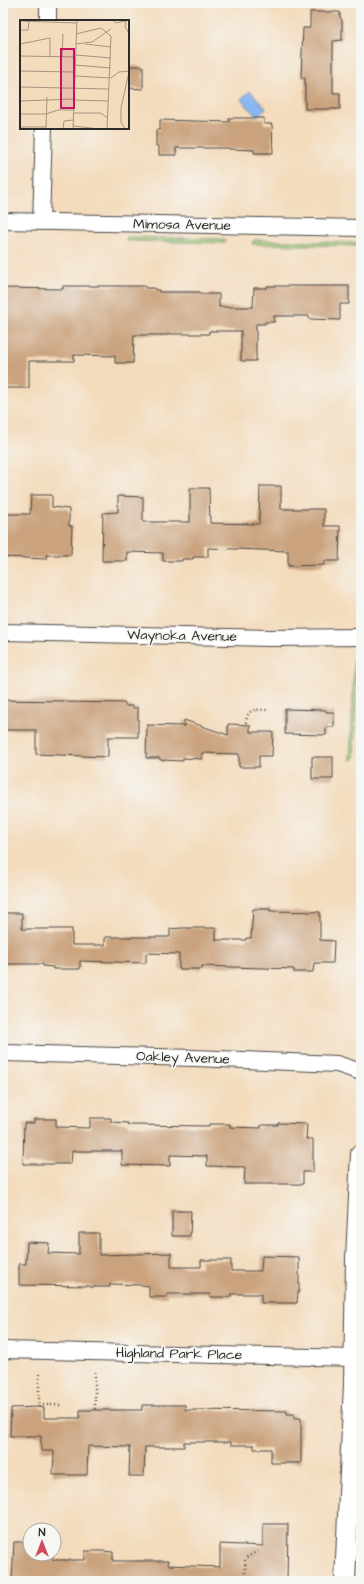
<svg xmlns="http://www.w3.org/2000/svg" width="364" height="1584" font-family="'Architects Daughter',sans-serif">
<rect width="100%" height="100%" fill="#f6f6f2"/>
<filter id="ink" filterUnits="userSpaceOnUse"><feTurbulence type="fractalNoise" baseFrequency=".025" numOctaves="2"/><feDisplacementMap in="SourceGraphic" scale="8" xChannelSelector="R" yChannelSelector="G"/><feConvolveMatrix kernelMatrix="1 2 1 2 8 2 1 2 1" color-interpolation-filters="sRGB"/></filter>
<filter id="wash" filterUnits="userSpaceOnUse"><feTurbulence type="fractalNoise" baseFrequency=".012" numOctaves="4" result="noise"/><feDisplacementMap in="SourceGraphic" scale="16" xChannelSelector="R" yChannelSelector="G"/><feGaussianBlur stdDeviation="0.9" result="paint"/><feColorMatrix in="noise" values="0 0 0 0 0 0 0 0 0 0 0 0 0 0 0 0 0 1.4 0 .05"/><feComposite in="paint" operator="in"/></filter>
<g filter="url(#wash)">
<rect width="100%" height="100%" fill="#f3dbbc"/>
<g fill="#99c472" stroke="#62784e">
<polygon points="127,237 225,239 225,243 126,241"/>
<polygon points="254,240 361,243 361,246 252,244"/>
<polygon points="354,661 356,661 357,664 354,759 350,760"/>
</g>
<polygon fill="#88b7f3" stroke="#5a718f" points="250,91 266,108 257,117 241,99"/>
<g id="blocks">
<g fill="#caa37e">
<polygon points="310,12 340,12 340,17 342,20 342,40 333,41 333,93 340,93 340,109 305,109 305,78 301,78 303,28 310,28"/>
<polygon points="128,66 143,66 143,89 128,88"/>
<polygon points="229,118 264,118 264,124 272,124 273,153 254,153 254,150 229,149 229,148 176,148 176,155 159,155 159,146 156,146 156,130 160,130 160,120 229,122"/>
<polygon points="63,286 145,286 145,288 155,288 155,290 159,290 159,292 200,292 200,294 219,294 219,307 253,307 254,288 267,288 267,286 349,286 349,304 340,304 340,320 309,319 309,316 274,316 274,322 265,322 265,324 256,324 256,361 241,361 241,331 209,331 209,334 168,334 168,335 134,335 133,363 115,363 115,356 74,355 74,361 29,361 29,388 4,388 3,288 63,289"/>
<polygon points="260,486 281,486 281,509 324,509 324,526 340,526 339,561 324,561 324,565 288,566 288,551 208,548 208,557 193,557 193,559 182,559 182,561 163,561 163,553 127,552 127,561 102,561 103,513 118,512 118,496 143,497 143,522 190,522 190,488 209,488 210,523 259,524"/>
<polygon points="31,495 52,495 52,507 69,509 69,526 72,526 71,555 46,555 46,559 3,557 3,514 30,514"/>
<polygon points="3,700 66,701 66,702 125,703 125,706 132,706 132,708 138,708 138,737 108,737 108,757 36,754 36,730 3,730"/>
<polygon points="285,709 326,710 326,712 334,712 334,727 326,727 326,735 285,734"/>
<polygon points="184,720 228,735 228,724 250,725 250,732 273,732 272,756 259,756 259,767 239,767 239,754 202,753 202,759 183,758 183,761 160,760 160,758 146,758 147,725 184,726"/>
<rect x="312" y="757" width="21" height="22"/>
<polygon points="253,909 270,909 270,911 320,912 320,940 334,941 333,963 314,963 313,972 294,972 294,969 202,966 202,969 179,969 179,954 146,953 146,963 80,961 80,969 53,969 53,967 43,966 43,964 3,964 3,913 22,913 22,929 72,929 72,945 105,945 105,937 170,937 170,929 181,928 216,928 216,940 246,940 246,938 251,938"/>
<polygon points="90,1118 111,1118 111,1122 128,1123 128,1125 209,1126 209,1124 230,1124 230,1127 261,1128 261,1125 278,1125 278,1123 307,1124 306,1139 313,1139 313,1172 303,1172 303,1184 244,1184 245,1167 207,1166 207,1156 170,1155 170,1166 122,1165 122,1151 72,1151 71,1164 23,1164 24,1123 34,1123 34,1119 56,1119 56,1127 90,1128"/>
<polygon points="172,1211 191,1211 190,1236 172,1236"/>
<polygon points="79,1233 99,1233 99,1255 171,1253 171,1267 201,1267 201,1260 231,1260 231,1271 261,1271 262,1256 299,1257 299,1292 298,1292 297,1303 261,1303 261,1294 231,1294 231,1297 210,1297 210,1294 167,1294 167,1297 149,1297 149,1286 141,1285 110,1284 110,1287 90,1287 90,1286 19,1285 19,1264 26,1264 27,1242 49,1243 48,1253 79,1254"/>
<polygon points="142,1405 185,1405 185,1410 287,1411 287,1414 294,1414 294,1418 301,1418 301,1463 271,1463 271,1449 254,1449 254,1445 231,1445 231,1442 184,1442 184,1447 145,1447 144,1476 129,1476 130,1447 88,1446 87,1475 53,1475 54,1451 41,1451 41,1436 10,1436 11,1408 38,1407 44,1408 44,1418 80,1418 80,1410 142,1410"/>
<polygon points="263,1524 288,1524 287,1581 12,1581 14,1542 30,1542 30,1554 32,1554 32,1556 53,1556 53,1560 85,1560 85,1551 103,1551 113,1552 113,1561 168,1561 168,1565 220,1567 220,1544 263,1546"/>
</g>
</g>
</g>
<g filter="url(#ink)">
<use href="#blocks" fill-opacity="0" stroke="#494541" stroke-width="1"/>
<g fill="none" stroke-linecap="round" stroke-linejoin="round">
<defs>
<g id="minor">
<polyline points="48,21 48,3"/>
<polyline points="3,221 361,228"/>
<polyline points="41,222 44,128"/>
<polyline points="3,632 270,638 361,637"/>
<polyline points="3,1053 195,1058 337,1064 361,1072"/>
<polyline points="3,1350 354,1358"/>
</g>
<polyline id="tertiary" points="345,1581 354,1384 356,1259 361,1154"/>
</defs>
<use href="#minor" stroke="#494541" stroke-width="18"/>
<use href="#tertiary" stroke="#494541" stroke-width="22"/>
<g stroke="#494541" stroke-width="2.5" stroke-dasharray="1 3" stroke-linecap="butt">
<polyline points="3,16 6,16 6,3"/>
<path d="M246,723c1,-16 10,-13 23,-13"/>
<polyline points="39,1405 60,1405"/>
<polyline points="39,1407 39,1371"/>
<polyline points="95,1409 95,1372"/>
<polyline points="245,1581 245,1560 247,1557 260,1550"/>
</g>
<use href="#minor" stroke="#fff" stroke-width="16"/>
<use href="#tertiary" stroke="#fff" stroke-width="20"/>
</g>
</g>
<g text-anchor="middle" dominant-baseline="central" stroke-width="3.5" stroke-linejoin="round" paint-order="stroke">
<g font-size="14" fill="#2b2b2b" stroke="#f6f6f2">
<text transform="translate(182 225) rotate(1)">Mimosa Avenue</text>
<text transform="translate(182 636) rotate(1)">Waynoka Avenue</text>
<text transform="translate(183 1058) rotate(2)">Oakley Avenue</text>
<text transform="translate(179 1354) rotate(1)">Highland Park Place</text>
</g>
</g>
<g transform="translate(20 20)">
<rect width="109" height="109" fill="#f3dbbc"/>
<path fill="none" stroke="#a39582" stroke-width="1" d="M92,0l4,3 10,-2M106,0l-1,7 4,6M0,1l57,2M0,10h8l1,-9M56,14l25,-6 10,8 -4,93M0,24l30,-6v19M56,24l16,-2 19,-13M65,24l26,3M56,35l35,3M0,36l56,1M42,37l1,-23M55,45l36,3M0,51l55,1M55,56l36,2M91,58l8,-6 10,-1M0,67l89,2M54,80l34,1M0,81l54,-2M54,93h26l8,5M0,94h26l12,-4h16M53,106l27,3M0,107h26M26,109l1,-32M43,109l1,-8 9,-1M53,109l4,-109M105,109l-4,-7v-14l8,-36"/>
<path fill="#c2185b" fill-opacity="0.15" stroke="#c2185b" stroke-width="2" d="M41,29h13v59h-13z"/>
<rect width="109" height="109" fill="none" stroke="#2b2b2b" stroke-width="2"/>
</g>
<rect width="364" height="1584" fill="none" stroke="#f6f6f2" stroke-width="16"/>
<g transform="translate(42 1542)"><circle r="19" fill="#f6f6f2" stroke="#a5a5a2"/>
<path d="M0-3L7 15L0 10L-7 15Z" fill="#d1495b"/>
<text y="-6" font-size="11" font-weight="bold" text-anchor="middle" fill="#2b2b2b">N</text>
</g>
</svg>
